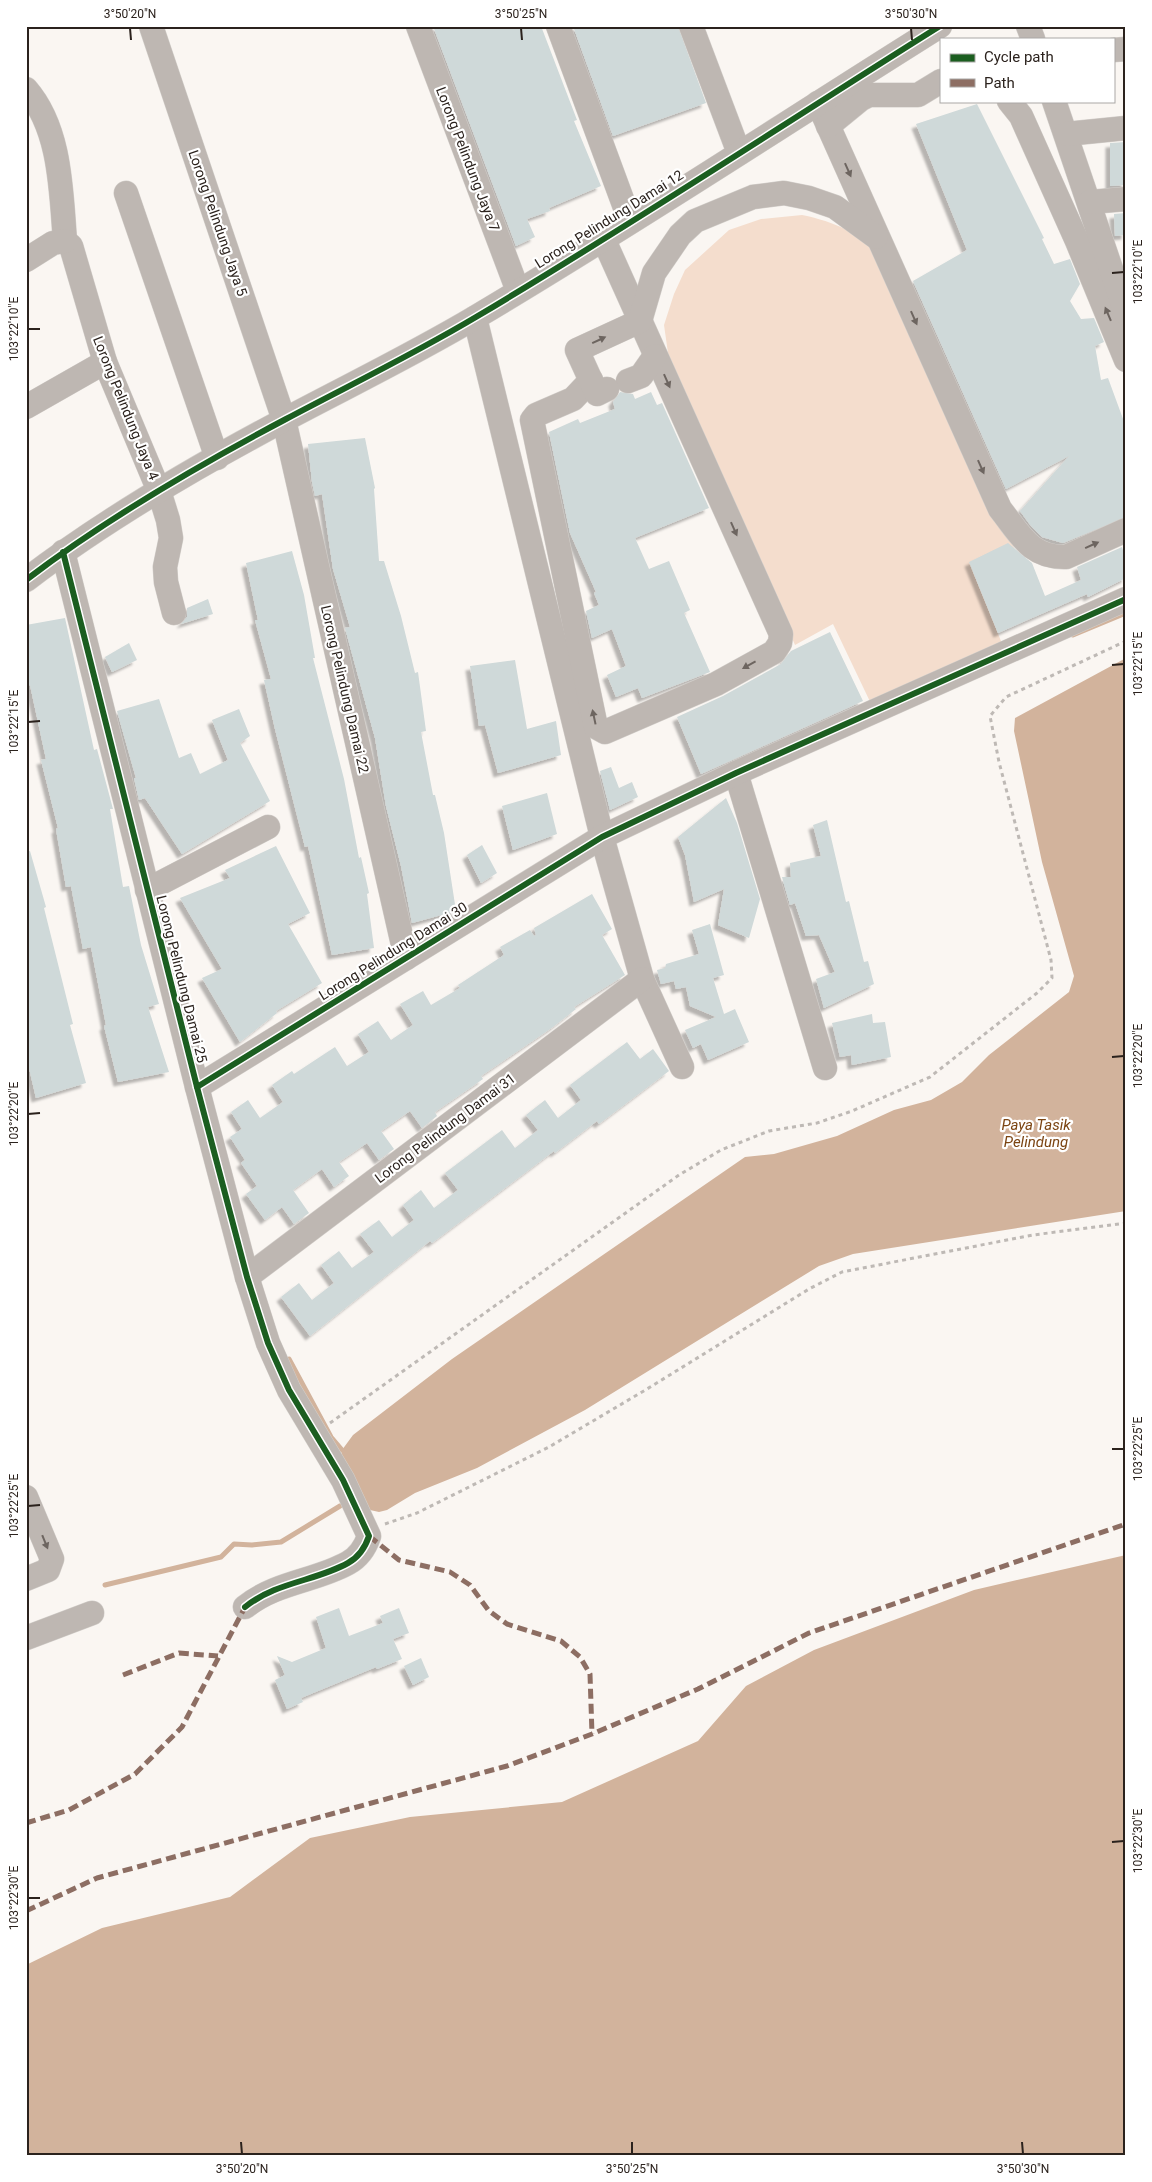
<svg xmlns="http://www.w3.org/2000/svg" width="1152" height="2182" font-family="Roboto,sans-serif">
<defs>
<filter id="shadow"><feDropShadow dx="-4.5" dy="4.5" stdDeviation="1" flood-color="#0004"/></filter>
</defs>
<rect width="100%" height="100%" fill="#faf6f2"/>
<path fill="#f4ddcd" d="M802,215c34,7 55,18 83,39l130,296 -42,22 30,74 -129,64 -41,-86 -38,21 -127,-292 -4,-28 10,-31 11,-24 44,-40 32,-11z"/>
<g fill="#d2b39c">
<polygon points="1126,658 1126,1211 853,1254 819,1266 585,1410 477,1468 415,1493 387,1510 379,1512 370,1510 341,1458 342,1450 353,1435 452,1359 745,1157 774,1154 837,1136 894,1110 931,1100 962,1082 989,1055 1069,992 1074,976 1042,862 1014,731 1015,718"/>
<polygon points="1126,1555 1126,2156 26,2156 26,1965 102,1928 230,1897 310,1838 410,1817 562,1802 698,1741 746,1686 814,1650 974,1590"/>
</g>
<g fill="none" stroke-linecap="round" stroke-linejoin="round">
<g stroke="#d2b39c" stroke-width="5">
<polyline points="1073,635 1126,613"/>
<polyline points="289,1359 331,1437 342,1450"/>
<polyline points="105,1585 221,1557 234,1544 252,1545 281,1542 340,1506"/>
</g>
</g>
<g fill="#cfd9d9" filter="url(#shadow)">
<polygon points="433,26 541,26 577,120 574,121 601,186 549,208 550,211 527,219 535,237 516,246"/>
<polygon points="573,26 678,26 706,103 613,136"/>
<polygon points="977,104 1044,238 1042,239 1054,264 1070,259 1080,284 1070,301 1081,319 1094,318 1104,342 1095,346 1101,380 1108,378 1126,427 1126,517 1063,543 1042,537 1031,526 1020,511 1069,456 1006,489 913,281 967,250 916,124"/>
<polygon points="1126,142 1126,185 1110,186 1110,143"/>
<polygon points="1126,213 1126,235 1115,236 1114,214"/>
<polygon points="620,392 633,394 635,399 651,392 657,405 662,403 709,508 635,538 649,569 669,561 690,610 684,613 710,672 642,698 638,688 616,697 607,675 626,666 612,629 592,638 586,611 599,605 594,593 596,592 570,533 549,432 578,419 580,423 615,409 613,402"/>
<polygon points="365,438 375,488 374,489 379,561 384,561 401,616 415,673 418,672 426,731 421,732 433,795 435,795 444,833 456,911 412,923 401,866 386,806 375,738 345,628 350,627 333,569 322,494 315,496 312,482 308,444"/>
<polygon points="1008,543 1032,563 1045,596 1081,580 1077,567 1122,547 1126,560 1126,578 1088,597 1087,594 998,633 969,562"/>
<polygon points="292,551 304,595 315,658 313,658 344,779 359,858 361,857 369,893 367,894 374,948 332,955 308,846 305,847 275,729 264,680 271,679 255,620 258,620 246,563"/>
<polygon points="208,599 213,614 181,624 187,617 187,608"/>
<polygon points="65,618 94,750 97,749 113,809 110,809 123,887 129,886 141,945 159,1004 148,1007 169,1072 118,1082 104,1026 106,1025 91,947 83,949 71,886 66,887 56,829 58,828 41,760 46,759 30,685 26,686 26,625"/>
<polygon points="830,632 863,701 701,774 677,717 723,696 781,664 791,651"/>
<polygon points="129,643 137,660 112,672 105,657"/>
<polygon points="515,660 527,729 556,721 561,755 498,773 485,725 479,726 470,666"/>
<polygon points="159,699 179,758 191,753 200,774 228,760 212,720 239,709 250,736 240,743 270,801 182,854 145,798 139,800 134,778 136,778 117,711"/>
<polygon points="611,767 619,788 632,782 638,797 610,810 600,771"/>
<polygon points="547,793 557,834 513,850 502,806"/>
<polygon points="726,798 737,823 760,899 749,938 718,925 724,889 694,902 685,855 678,837"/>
<polygon points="827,820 846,902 849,901 864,962 868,961 874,984 824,1008 816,979 835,972 819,935 806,936 795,903 790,905 782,877 791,877 790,863 821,856 813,825"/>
<polygon points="482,845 497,873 481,883 467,855"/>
<polygon points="276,846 310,913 288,924 322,983 276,1011 277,1013 240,1042 202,978 222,969 180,898 230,878 225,870"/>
<polygon points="30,851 46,907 44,908 73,1024 70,1025 86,1083 36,1098 26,1055 26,852"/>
<polygon points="592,894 612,929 602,935 625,975 574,1007 576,1009 553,1027 481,1076 483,1079 435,1112 437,1116 422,1128 410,1111 381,1131 394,1149 379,1160 367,1143 339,1162 349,1176 334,1187 322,1169 293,1190 309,1213 294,1224 282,1207 265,1220 246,1194 257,1186 241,1163 245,1160 230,1137 242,1129 231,1112 248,1100 260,1118 283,1102 272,1085 292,1071 294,1074 335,1047 347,1066 369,1052 358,1034 378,1021 391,1040 413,1025 400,1004 423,991 431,1005 460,988 458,985 504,955 500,947 530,930 534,936 536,935 534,928"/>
<polygon points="710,924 724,975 713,978 724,1014 735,1009 749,1042 708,1060 701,1044 693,1048 685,1030 716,1017 690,1006 686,987 676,989 674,981 661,984 657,970 665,968 666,964 699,954 692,930"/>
<polygon points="872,1014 873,1023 885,1022 891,1057 852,1065 851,1055 840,1057 832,1023"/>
<polygon points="627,1042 640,1059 653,1049 669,1071 599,1124 597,1121 555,1153 554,1151 432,1243 430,1241 310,1336 281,1297 299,1283 312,1300 334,1283 321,1265 339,1251 352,1268 374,1252 360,1234 379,1220 392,1237 414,1220 403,1205 421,1190 434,1208 458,1190 445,1173 502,1130 515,1148 538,1130 526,1115 545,1100 558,1118 581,1100 570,1085"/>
<polygon points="339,1608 349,1636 383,1623 380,1616 399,1608 409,1633 393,1639 402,1659 377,1669 376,1667 301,1698 303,1702 287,1709 275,1680 285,1675 277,1656 292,1662 326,1648 316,1617"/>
<polygon points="421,1658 429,1677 413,1685 404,1666"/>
</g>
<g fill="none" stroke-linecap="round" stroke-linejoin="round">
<defs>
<g id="minor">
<polyline points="151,26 284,420 406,958"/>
<polyline points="418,26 518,291"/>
<polyline points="558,26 630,221"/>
<polyline points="691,26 739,153"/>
<polyline points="1028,26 1033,39"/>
<polyline points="1113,50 1126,49"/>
<path d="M26,89c35,40 35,102 39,152"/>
<polyline points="1009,101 1021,116 1077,241 1126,360"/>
<polyline points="1054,101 1126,313"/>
<path d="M818,103l182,406c20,25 30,49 66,48l60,-27"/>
<polyline points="828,126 861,99 869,95 918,95 941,81"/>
<polyline points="1066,134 1126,128"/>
<polyline points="126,193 217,458"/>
<polyline points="1090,202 1126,199"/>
<polyline points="65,241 71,246 105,362 159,491 168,520 171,538 165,567 166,582 174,613"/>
<polyline points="26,260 53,243 65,241"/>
<polyline points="475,318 602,837 642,979 682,1067"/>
<polyline points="591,380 573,399 536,415 532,420 596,727 605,732 716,684 774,652 780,643 781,634 603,238"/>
<polyline points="628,381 641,376 655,356"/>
<polyline points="607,389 597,394 577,350 640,321 654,273 680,235 695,221 753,197 784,193 809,198 835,207 876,237"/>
<polyline points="26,407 105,362"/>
<path d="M63,552l134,535 50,190 21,66 21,47 54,90 26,56c-4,12 -10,21 -21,27 -32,18 -72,19 -103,44"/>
<path d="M26,580c81,-62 171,-114 260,-161 64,-34 128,-65 190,-102 157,-93 309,-194 464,-291"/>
<polyline points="736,773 825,1068"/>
<polyline points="147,890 268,827"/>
<polyline points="197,1087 602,837 736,773 1126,599"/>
<polyline points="247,1277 642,979"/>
<polyline points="26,1497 52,1559 48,1570 26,1579"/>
<polyline points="26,1638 92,1613"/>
</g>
</defs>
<use href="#minor" stroke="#d4d0cc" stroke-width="25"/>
<g stroke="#beb9b5" stroke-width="3" stroke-dasharray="4 4" stroke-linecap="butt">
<polyline points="330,1423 679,1175 721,1150 769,1131 817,1123 852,1111 930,1077 1037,993 1052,978 1051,960 999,762 990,716 1006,697 1126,641"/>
<polyline points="385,1524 417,1513 549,1447 647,1389 809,1289 842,1272 1033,1235 1126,1223"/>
</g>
<use href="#minor" stroke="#beb7b2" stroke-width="24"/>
<g stroke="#8d6e63" stroke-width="5" stroke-dasharray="10 5" stroke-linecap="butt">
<polyline points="369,1536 399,1560 450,1572 470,1585 489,1611 507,1624 561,1641 580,1657 590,1674 592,1734"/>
<polyline points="123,1675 179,1653 218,1656"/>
<polyline points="26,1823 69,1810 135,1774 182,1727 245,1607"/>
<polyline points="26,1911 97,1878 507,1766 592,1734 698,1689 809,1633 1126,1524"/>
</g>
<defs>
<g id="cycleway">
<path d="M63,552l134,535 50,190 21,66 21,47 54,90 26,56c-4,12 -10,21 -21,27 -32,18 -72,19 -103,44"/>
<path d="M26,580c81,-62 171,-114 260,-161 64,-34 128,-65 190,-102 157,-93 309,-194 464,-291"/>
<polyline points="197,1087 602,837 736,773 1126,599"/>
</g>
</defs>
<use href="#cycleway" stroke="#fff" stroke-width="9"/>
<use href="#cycleway" stroke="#1b5e20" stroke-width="6"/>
</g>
<defs><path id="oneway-solid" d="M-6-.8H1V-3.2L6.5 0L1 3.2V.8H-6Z" transform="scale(1.25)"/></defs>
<g fill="#6d6560">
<use href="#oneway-solid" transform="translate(848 170) rotate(66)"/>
<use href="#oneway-solid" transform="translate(1108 314) rotate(-113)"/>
<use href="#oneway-solid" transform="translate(914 318) rotate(66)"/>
<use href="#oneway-solid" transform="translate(599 340) rotate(-25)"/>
<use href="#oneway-solid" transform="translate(667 381) rotate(66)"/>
<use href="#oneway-solid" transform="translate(981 467) rotate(66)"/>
<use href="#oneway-solid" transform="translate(734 529) rotate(66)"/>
<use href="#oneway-solid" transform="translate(1092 545) rotate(-24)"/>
<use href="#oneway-solid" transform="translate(749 665) rotate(151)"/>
<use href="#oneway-solid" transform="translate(594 717) rotate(-102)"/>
<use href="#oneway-solid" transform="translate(45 1542) rotate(68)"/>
</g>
<path fill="none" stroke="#2b221d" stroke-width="2" d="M130,28l1,12M521,28l1,12M911,28l1,12M1112,273l12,-1M28,329h12M1112,665l12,-1M28,722l12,-1M1112,1057l12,-1M28,1114l12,-1M1112,1449h12M28,1506l12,-1M1112,1842l12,-1M28,1898h12M241,2142l1,12M632,2142v12M1022,2142l1,12"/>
<g text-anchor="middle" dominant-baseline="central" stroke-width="4.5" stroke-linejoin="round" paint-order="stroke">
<g font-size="14" fill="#2b221d" stroke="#fff">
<text transform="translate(468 159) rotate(69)">Lorong Pelindung Jaya 7</text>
<text transform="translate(609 219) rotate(-32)">Lorong Pelindung Damai 12</text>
<text transform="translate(218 223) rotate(71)">Lorong Pelindung Jaya 5</text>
<text transform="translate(126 408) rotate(68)">Lorong Pelindung Jaya 4</text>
<text transform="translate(345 689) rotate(77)">Lorong Pelindung Damai 22</text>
<text transform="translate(393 951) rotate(-32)">Lorong Pelindung Damai 30</text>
<text transform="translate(182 979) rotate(76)">Lorong Pelindung Damai 25</text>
<text transform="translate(445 1128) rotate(-37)">Lorong Pelindung Damai 31</text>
</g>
<g font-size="15" font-style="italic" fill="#7b4412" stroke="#fff">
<text x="1036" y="1125">Paya Tasik<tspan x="1036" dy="17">Pelindung</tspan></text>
</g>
</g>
<rect width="1152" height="2182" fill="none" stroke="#ffffff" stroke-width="55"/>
<rect x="940" y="38" width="175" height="65" fill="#ffffff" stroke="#aaa7a5"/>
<rect x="950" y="54" width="25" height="8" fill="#1b5e20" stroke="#aaa7a5"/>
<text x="984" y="62" font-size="15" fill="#2b221d">Cycle path</text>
<rect x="950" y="79" width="25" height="8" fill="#8d6e63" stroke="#aaa7a5"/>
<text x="984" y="88" font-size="15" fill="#2b221d">Path</text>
<rect x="28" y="28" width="1096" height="2126" fill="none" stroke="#2b221d" stroke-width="2"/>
<g font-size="12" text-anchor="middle" fill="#2b221d">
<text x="130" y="18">3°50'20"N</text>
<text x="521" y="18">3°50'25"N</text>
<text x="911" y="18">3°50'30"N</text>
<text transform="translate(1138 272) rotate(-90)" y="4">103°22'10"E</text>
<text transform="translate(14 329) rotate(-90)" y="4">103°22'10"E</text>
<text transform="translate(1138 664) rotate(-90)" y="4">103°22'15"E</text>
<text transform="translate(14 722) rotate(-90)" y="4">103°22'15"E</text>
<text transform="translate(1138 1056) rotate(-90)" y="4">103°22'20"E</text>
<text transform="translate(14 1114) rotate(-90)" y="4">103°22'20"E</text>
<text transform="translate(1138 1449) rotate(-90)" y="4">103°22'25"E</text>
<text transform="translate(14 1506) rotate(-90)" y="4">103°22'25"E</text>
<text transform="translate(1138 1841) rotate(-90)" y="4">103°22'30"E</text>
<text transform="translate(14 1898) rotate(-90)" y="4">103°22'30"E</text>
<text x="242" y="2173">3°50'20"N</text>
<text x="632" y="2173">3°50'25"N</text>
<text x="1023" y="2173">3°50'30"N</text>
</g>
</svg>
